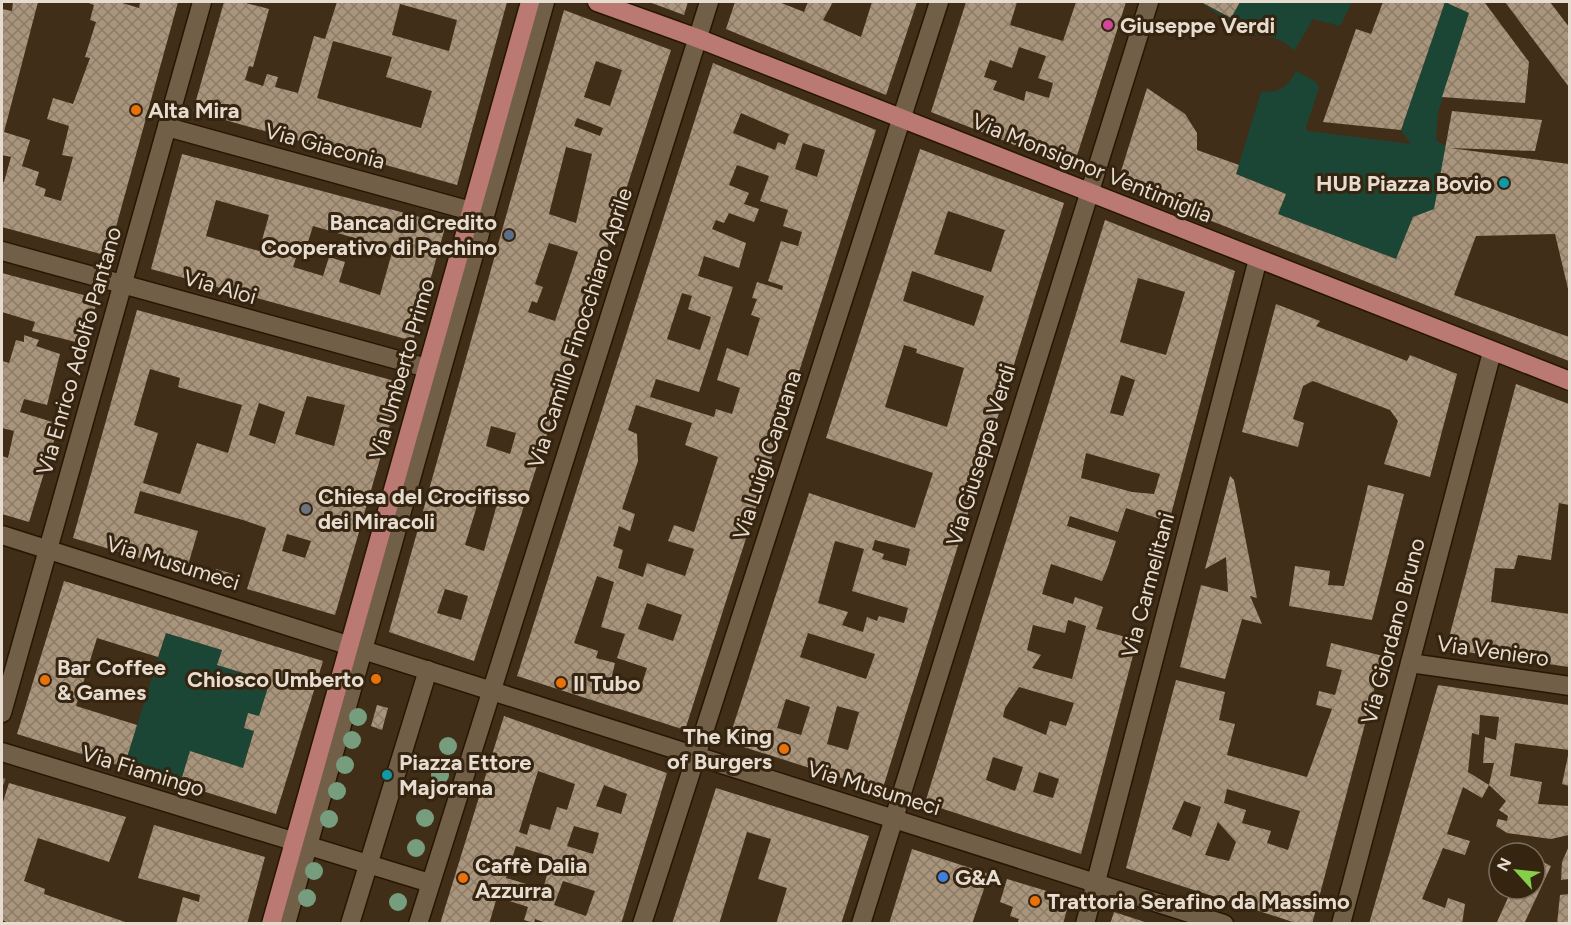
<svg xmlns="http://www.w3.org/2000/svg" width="1571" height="925" font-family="Figtree,sans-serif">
<defs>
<pattern id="building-cross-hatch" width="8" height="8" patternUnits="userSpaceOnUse" patternTransform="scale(1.5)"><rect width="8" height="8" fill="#a9947c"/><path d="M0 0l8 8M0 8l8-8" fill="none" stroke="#8b7b69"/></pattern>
</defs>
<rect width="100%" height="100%" fill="#402e19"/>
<g fill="#1b4635">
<path d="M1200,2l30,16 10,-16h112l-12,24 -27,-7 -19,32c-6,-11 -33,-19 -45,-15z"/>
<path d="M1445,2l24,11 -31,99 -2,28 11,7 -13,62 -38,50 -118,-45 8,-20 -50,-20 25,-82c20,0 26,-4 35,-21l20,11 3,6 -13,39 1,4 104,13 -10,-14z"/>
<polygon points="166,633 222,650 217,665 270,681 259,716 248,713 244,727 254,731 243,768 190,751 180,784 124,767"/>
</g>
<g fill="url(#building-cross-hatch)" fill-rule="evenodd">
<polygon points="13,2 38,2 4,132 30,140 22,166 39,172 35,185 46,189 44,196 61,201 73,157 62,155 69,126 47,119 53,98 73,104 90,58 85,57 96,22 90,20 94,5 86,2 119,2 139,8 140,2 178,2 108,256 2,227 2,182 4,182 11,157 2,155 2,9 12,11"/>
<path d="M224,2h18l27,7 -16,58 -4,-1 -4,14 18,6 4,-12 11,3 -3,10 23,6 16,-57 11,3 12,-37h170l-50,183 -264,-74zM400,4l57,16 -8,31 -57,-16zM333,41l59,16 -6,20 46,14 -11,37 -104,-30z"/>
<polygon points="649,2 688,2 684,15"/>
<polygon points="735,2 779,2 804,12 808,2 833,2 823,20 861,37 872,2 917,2 886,95 726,29"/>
<path d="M966,2h51l-7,23 53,16 13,-39h50l-53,166 -142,-56zM1019,47l27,9 -8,22 15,5 -4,15 -23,-7 -2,10 -31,-11 4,-9 -13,-4 6,-17 22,8z"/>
<polygon points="1201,2 1240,2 1231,18"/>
<polygon points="1383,2 1480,2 1485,3 1529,62 1525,103 1442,97 1469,13 1445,2 1401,130 1323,122 1356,29 1371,34"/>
<polygon points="1505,2 1550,2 1569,27 1569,87"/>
<path d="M564,10l107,40 -197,611 -85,-29zM596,61l26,9 -12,36 -26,-9zM577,118l26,10 -3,8 -26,-10zM566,147l26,7 -16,69 -27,-9zM549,243l29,9 -23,69 -27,-9 4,-11 5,2 6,-16 -8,-3zM491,426l25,7 -6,21 -24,-8zM479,499l18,5 -13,47 -19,-6zM445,589l23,7 -7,24 -24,-7z"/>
<path d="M713,63l163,67 -191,600 -168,-54zM741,113l48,21 -4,11 -7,-3 -3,8 -42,-17zM803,143l22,7 -8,27 -22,-8zM737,165l32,11 -9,25 28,9 -5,16 19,6 -4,14 -17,-5 -13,40 15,5 -1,4 -25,-8 -5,16 5,1 -6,16 9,3 -12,38 -21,-8 -10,32 23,8 -8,26 -16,-5 -2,8 -64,-20 6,-18 43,13 34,-105 -35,-11 6,-20 35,12 7,-25 -34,-14 4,-9 8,3 5,-10 25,9 5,-13 -15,-5 5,-11 -20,-8zM682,293l10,3 -4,13 23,8 -11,33 -33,-11zM636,405l56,18 -7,22 33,12 -24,75 -20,-7 -6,16 26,8 -9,27 -38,-13 -4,14 -25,-9 5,-18 -10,-4 6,-20 11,5 5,-17 -13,-5 16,-48 -1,-27 -9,-4zM597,576l17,6 -13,45 24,7 -8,24 30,10 -7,22 -29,-10 4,-17 -19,-5 2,-7 -24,-8zM647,603l35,12 -9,26 -35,-12z"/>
<polygon points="1147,88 1185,114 1197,133 1197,150 1239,165 1236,174 1286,194 1278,214 1396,259 1413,217 1434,209 1452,111 1542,120 1535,151 1450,148 1569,164 1569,293 1555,234 1476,236 1454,295 1569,337 1569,361 1117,184"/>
<path d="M920,149l144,54 -182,588 -154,-49 81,-249 106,35 18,-55 -107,-35zM948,211l57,19 -14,42 -57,-18zM912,271l72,25 -10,30 -71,-25zM904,345l13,4 -1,4 48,15 -17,59 -62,-20zM875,540l35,9 -4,17 -24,-7 2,-5 -12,-4zM835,541l29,8 -12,42 56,17 -4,15 -25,-7 -2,5 -10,-4 -4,15 -21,-7 6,-13 -30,-9zM808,633l67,21 -9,25 -66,-22zM786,699l24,8 -9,28 -24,-7zM837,706l22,6 -11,38 -21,-6z"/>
<path d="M182,154l264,70 -33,117 -262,-72zM216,200l53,15 -10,36 -53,-15zM313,226l80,23 -13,46 -41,-13 6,-20 -16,-5 -6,19 -30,-9 7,-21 6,2z"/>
<path d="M1105,220l130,51 -66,251 -43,-14 -8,24 -48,-16 -3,10 49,15 -8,25 -6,15 -51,-17 -9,30 31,10 2,-7 28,10 -7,22 41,11 -56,214 -156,-51zM1138,278l47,14 -19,63 -46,-13zM1121,375l14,5 -12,36 -13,-3zM1086,453l74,21 -6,20 -22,-2 -51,-14zM1068,620l18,6 -14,53 -40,-11 9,-13 -14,-5 6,-25 32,8zM1019,687l55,16 -8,23 -16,-5 -4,14 -43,-18 2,-9zM993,757l30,10 -8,24 -29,-11zM1039,772l20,7 -6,19 -20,-6z"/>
<polygon points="2,273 98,299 84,344 32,331 35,322 2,312"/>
<polygon points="1276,304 1320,321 1316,326 1407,361 1410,355 1457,374 1430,477 1384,464 1398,421 1390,410 1313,381 1303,386 1293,419 1304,423 1298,447 1242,432"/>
<path d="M137,310l265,73 -67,232 -88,-26 19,-61 -23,-8 -103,-29 -6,22 64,18 -12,41 -113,-34zM150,369l30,9 -2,9 64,18 -14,48 -31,-10 -17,51 -37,-11 15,-50 -24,-8zM307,396l38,9 -11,41 -39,-12zM259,403l26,9 -10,32 -26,-9zM287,534l24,7 -6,17 -23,-7z"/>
<polygon points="24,335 39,340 36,346 60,354 47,405 24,399 20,412 59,424 29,522 2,514 2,456 8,458 14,431 2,428 2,361 9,363 16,340 24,342"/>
<polygon points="1516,384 1569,404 1569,505 1559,503 1551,560 1518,555 1514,569 1495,568 1491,602 1569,614 1569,667 1446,649"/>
<polygon points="1230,476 1234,480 1257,598 1250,596 1262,624 1242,619 1225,679 1180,667 1201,585 1228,592 1226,557 1205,569"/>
<polygon points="1368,485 1404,494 1372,620 1289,606 1295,566 1330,571 1328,585 1344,586"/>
<polygon points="216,569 233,574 230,584 213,579"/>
<polygon points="64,581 323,661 276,814 180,784 190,751 243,768 254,731 244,728 248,713 259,716 270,681 217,665 222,650 166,633 158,657 97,638 76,706 137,725 124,767 17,734"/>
<path d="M1331,643l52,13 -71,268h-13l-173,-56 50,-188 49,12 -6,28 16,4 -8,31 80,22 25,-68 -16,-4 3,-14 16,4 7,-25 -16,-4zM1227,789l73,22 -12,39 -21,-7 4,-12 -29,-8 4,-13 -22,-7zM1184,801l17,6 -10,30 -19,-8zM1218,822l18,20 -7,19 -24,-6z"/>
<polygon points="378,672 381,676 381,680 377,683 372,682 370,677"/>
<polygon points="1438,685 1569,705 1569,750 1515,743 1510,776 1542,782 1538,804 1569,806 1569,835 1551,839 1507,833 1496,826 1498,819 1507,821 1508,816 1499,810 1506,801 1489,785 1494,763 1483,763 1485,737 1496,740 1499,717 1480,715 1479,735 1472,733 1468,772 1489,785 1482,798 1463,787 1447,834 1470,841 1465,855 1443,848 1422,899 1445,908 1448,898 1465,904 1462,924 1369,924"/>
<polygon points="377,705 388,708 382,730 371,726"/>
<path d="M504,716l163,57 -46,151h-72l-14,-5 -1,4 -10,-3 4,-13 -31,-10 -8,27h-49zM538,771l37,13 -8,26 -10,-3 -7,23 -20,-6 -3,11 -8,-3zM604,785l23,9 -6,20 -25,-8zM574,826l25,7 -6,21 -26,-8zM516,846l36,11 -9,32 -37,-11zM563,881l32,10 -9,25 -32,-11z"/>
<polygon points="1569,751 1569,786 1562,784"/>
<polygon points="9,783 126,817 109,862 38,838 24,881 45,889 44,894 131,924 11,924 2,920 2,805"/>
<polygon points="716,788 869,836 841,924 776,924 787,888 758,879 771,839 747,832 719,924 672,924"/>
<polygon points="154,825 265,857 247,924 176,924 183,897 199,902 200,895 138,878"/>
<polygon points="1569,846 1569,879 1561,880 1562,862"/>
<polygon points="912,849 989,874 972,924 889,924"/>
<polygon points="1535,858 1551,866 1524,924 1496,924 1512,889 1535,889"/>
<polygon points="1007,879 1070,898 1063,924 1017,924 1019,919 1010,916 1013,907 1000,902"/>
<polygon points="1569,894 1569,924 1557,924 1560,895"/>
<polygon points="1114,912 1148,923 1148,924 1110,924"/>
</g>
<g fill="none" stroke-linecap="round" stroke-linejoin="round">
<defs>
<g id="minor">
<polyline points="167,127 471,211"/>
<polyline points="2,251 427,368"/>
<polyline points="2,535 1224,924"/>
<polyline points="1410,663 1570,686"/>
<polyline points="2,713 202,2"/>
<polyline points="2,752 430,883"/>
<polyline points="286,924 545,2"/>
<polyline points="350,924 428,670"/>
<polyline points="418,924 709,2"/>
<polyline points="642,924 939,2"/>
<polyline points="861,924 1149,2"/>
<polyline points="1085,924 1258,259"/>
<polyline points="1341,924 1492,352"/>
</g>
<g id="major">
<polyline points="597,2 697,38 1570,381"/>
<polyline points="271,924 530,2"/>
</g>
</defs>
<use href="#minor" stroke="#261602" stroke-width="21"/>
<use href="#major" stroke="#261602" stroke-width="21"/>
<polyline stroke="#786856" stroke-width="4" stroke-dasharray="6 3" stroke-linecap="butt" points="2,784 4,776"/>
<use href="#minor" stroke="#725f48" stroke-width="18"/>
<use href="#major" stroke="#bb7973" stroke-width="18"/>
</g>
<g fill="#769d7e">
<circle cx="358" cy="717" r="9"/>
<circle cx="352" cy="740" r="9"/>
<circle cx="448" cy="746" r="9"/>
<circle cx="345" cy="765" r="9"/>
<circle cx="440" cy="775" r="9"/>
<circle cx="337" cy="791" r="9"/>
<circle cx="425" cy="818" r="9"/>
<circle cx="329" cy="819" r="9"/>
<circle cx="416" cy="848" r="9"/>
<circle cx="314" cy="871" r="9"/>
<circle cx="307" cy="898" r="9"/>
<circle cx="398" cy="902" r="9"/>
</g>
<circle fill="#d1479c" stroke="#35240f" stroke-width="2" cx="1108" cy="25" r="6"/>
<g fill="#e8710a" stroke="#35240f" stroke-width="2">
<circle cx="136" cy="110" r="6"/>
<circle cx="376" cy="679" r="6"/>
<circle cx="45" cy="680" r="6"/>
<circle cx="561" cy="683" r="6"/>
<circle cx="784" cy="749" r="6"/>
<circle cx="463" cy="878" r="6"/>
<circle cx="1035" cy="901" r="6"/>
</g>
<g fill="#0f9aa8" stroke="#35240f" stroke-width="2">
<circle cx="1504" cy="183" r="6"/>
<circle cx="387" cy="775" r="6"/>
</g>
<circle fill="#5c6f8a" stroke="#35240f" stroke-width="2" cx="509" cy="235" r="6"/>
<circle fill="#6b7280" stroke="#35240f" stroke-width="2" cx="306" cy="509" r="6"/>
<circle fill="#3f7fe0" stroke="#35240f" stroke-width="2" cx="943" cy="877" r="6"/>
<g text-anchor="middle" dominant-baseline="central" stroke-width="6" stroke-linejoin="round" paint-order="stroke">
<g font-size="22" font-weight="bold" fill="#e7dcd0" stroke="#35240f" text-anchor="start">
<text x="1120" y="25">Giuseppe Verdi</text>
<text x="148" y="110">Alta Mira</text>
<text x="1492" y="183" text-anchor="end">HUB Piazza Bovio</text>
<text x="497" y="222" text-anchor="end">Banca di Credito<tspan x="497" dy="25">Cooperativo di Pachino</tspan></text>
<text x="318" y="496">Chiesa del Crocifisso<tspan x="318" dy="25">dei Miracoli</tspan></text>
<text x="57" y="667">Bar Coffee<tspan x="57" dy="25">&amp; Games</tspan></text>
<text x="364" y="679" text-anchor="end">Chiosco Umberto</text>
<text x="573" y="683">Il Tubo</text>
<text x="772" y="736" text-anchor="end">The King<tspan x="772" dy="25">of Burgers</tspan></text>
<text x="399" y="762">Piazza Ettore<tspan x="399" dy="25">Majorana</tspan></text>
<text x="475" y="865">Caffè Dalia<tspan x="475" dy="25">Azzurra</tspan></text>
<text x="955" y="877">G&amp;A</text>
<text x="1047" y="901">Trattoria Serafino da Massimo</text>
</g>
<g font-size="22" fill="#e7dcd0" stroke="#35240f">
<text transform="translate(325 146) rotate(15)">Via Giaconia</text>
<text transform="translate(1092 168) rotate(22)">Via Monsignor Ventimiglia</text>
<text transform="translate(220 287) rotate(16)">Via Aloi</text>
<text transform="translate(580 328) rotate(-72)">Via Camillo Finocchiaro Aprile</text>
<text transform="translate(79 351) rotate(-74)">Via Enrico Adolfo Pantano</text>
<text transform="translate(402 369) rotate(-74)">Via Umberto Primo</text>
<text transform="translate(767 455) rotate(-72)">Via Luigi Capuana</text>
<text transform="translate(981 455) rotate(-73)">Via Giuseppe Verdi</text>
<text transform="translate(173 563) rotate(17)">Via Musumeci</text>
<text transform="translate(1148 585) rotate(-75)">Via Carmelitani</text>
<text transform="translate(1393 631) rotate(-75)">Via Giordano Bruno</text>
<text transform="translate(1493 651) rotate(8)">Via Veniero</text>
<text transform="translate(143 771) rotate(17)">Via Fiamingo</text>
<text transform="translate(874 788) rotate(17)">Via Musumeci</text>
</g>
</g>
<rect width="1571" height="925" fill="none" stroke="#e7dcd0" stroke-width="6"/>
<g transform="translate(1517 871) rotate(297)"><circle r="28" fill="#35240f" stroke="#7c6e5c" stroke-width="1.5"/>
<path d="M0-4.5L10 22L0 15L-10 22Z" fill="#87cf4b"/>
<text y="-9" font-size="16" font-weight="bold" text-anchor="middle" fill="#e7dcd0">N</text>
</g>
</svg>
